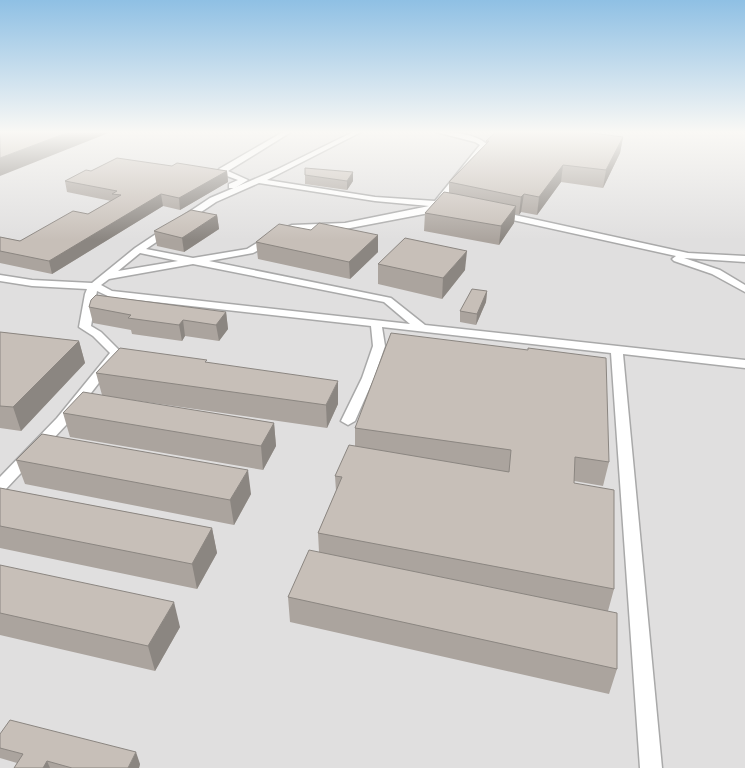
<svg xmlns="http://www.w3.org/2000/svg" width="745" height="768" font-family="'Open Sans',sans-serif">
<rect width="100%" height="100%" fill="#f2efe9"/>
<rect fill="#e0dfdf" x="0" y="132" width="745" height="636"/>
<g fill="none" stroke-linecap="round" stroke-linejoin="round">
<defs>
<g id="street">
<polygon points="283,132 291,132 228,171 248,180 235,188 229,188 229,184 238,180 219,173 219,169"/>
<path d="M353,132h8l-94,48 108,17 60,4 45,-56 -5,-3 -39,-10c16,0 39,1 52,13l-45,57 8,1v4h-12l-10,6 -84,16 -51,2 -41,22 -44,8 182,37 34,27 320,35v8l-122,-14 39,414h-22l-29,-415 -229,-26 3,19 -11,32 -19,43 -7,4 -7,-4 21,-43 11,-32 -2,-20 -261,-29 -13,-6 -6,35 10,6 21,21 -55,71 -62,66 -5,1v-14l57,-59 53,-65 -17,-17 -14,-9 6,-33 2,-5 -55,-3 -32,-5v-6l32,5 60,3 43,-35 75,-50 66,-28zM259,183l116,18 54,5 -84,17 -53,2 -19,8 -26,16 -54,9 -47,-9 70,-47zM140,253l38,8 -60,10zM193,264l191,38 26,22 -298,-33 -11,-6 8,-6z"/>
<polygon points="497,211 688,253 745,256 745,262 684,258 720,270 745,285 745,292 712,274 674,261 672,259 676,256 494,216 493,214"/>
</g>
</defs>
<use href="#street" stroke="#a9a9a9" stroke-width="3"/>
<use href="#street" fill="#fff" fill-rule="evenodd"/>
</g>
<g fill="#aba49e">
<polygon points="623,137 620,153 603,188 561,182 537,215 521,212 519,215 515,214 514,223 499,245 424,231 425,213 449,193 449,182 486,144 486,141"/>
<polygon points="172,166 227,171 228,182 180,210 163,206 52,274 0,263 0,237 20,241 88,214 111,201 67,192 65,181 91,171"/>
<polygon points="305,175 353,181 347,190 305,184"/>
<polygon points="217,215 219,229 184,252 157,246 154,231"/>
<polygon points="378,235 378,252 350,279 258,259 256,242"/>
<polygon points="378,264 465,270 442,299 378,284"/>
<polygon points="487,291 486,302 476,325 460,322 460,311"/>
<polygon points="89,307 226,312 228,329 219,341 185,336 182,341 132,334 131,330 93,323"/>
<polygon points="0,332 79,341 85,363 21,431 0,428"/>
<polygon points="391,333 609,462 603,486 574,481 574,483 614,589 608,611 617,669 609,694 290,622 288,597 319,552 318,533 336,491 335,476 355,446 355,428"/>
<polygon points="207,362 338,404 327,428 104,396 274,423 276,446 263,470 70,437 63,413 102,395 96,373"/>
<polygon points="16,460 251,494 234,525 25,484"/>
<polygon points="0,488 212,528 217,553 197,589 0,548"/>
<polygon points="0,565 180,627 155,671 0,635"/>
<polygon points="0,734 140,764 139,768 14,768 17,763 0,758"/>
</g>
<g fill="#8b8681">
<polygon points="69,132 111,132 0,176 0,158"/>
<polygon points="623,137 620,153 603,188 606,170"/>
<polygon points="563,165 561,182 537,215 539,197"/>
<polygon points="227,171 228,182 180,210 179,198"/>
<polygon points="353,172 353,181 347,190 347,181"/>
<polygon points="161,194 163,206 52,274 49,261"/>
<polygon points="524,194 521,212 519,215 521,197"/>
<polygon points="516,206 514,223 499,245 501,226"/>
<polygon points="217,215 219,229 184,252 182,238"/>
<polygon points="378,235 378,252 350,279 349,262"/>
<polygon points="467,251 465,270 442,299 443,278"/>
<polygon points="487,291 486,302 476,325 477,314"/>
<polygon points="226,312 228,329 219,341 216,325"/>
<polygon points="183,320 185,336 182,341 179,325"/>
<polygon points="79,341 85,363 21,431 13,407"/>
<polygon points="338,381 338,404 327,428 326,405"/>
<polygon points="274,423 276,446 263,470 261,446"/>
<polygon points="248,470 251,494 234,525 230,500"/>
<polygon points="212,528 217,553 197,589 192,564"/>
<polygon points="174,602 180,627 155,671 148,646"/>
<polygon points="136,752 140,764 139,768 128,768"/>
<polygon points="47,761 50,768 43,768"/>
</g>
<g fill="#c7bfb8" stroke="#8b8681">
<polygon points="0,132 69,132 0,158"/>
<polygon points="496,132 584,132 623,137 606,170 563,165 539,197 524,194 521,197 449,182 489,141 486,141"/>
<polygon points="117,158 172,166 177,163 227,171 179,198 161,194 49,261 0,251 0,237 20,241 73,211 88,214 121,195 112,194 117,191 65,181 86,170 91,171"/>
<polygon points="305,168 353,172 347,181 305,175"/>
<polygon points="444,192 456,194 516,206 501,226 425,213"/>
<polygon points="191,210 217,215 182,238 154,231"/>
<polygon points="319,223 378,235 349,262 256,242 279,224 311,230"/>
<polygon points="405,238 467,251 443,278 378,264"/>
<polygon points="472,289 487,291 477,314 460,311"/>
<polygon points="96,295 226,312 216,325 183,320 179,325 128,318 131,315 89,307 91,300"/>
<polygon points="0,332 79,341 13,407 0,406"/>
<polygon points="391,333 528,350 528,348 606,358 609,462 575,457 574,483 614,490 614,589 318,533 342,477 335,476 349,445 509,472 511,450 355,428"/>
<polygon points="120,348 207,360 205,362 338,381 326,405 96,373"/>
<polygon points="83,392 274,423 261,446 63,413"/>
<polygon points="42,434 248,470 230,500 16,460"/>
<polygon points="0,488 212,528 192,564 0,526"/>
<polygon points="309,550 617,613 617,669 288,597"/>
<polygon points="0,565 174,602 148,646 0,613"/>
<polygon points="10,720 136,752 128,768 72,768 47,761 43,768 14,768 23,754 0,748 0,734"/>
</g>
<linearGradient id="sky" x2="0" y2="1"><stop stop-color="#8fc0e4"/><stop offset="0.55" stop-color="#f9f8f5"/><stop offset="1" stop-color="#f9f8f5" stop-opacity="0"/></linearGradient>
<rect width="745" height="240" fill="url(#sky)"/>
</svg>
